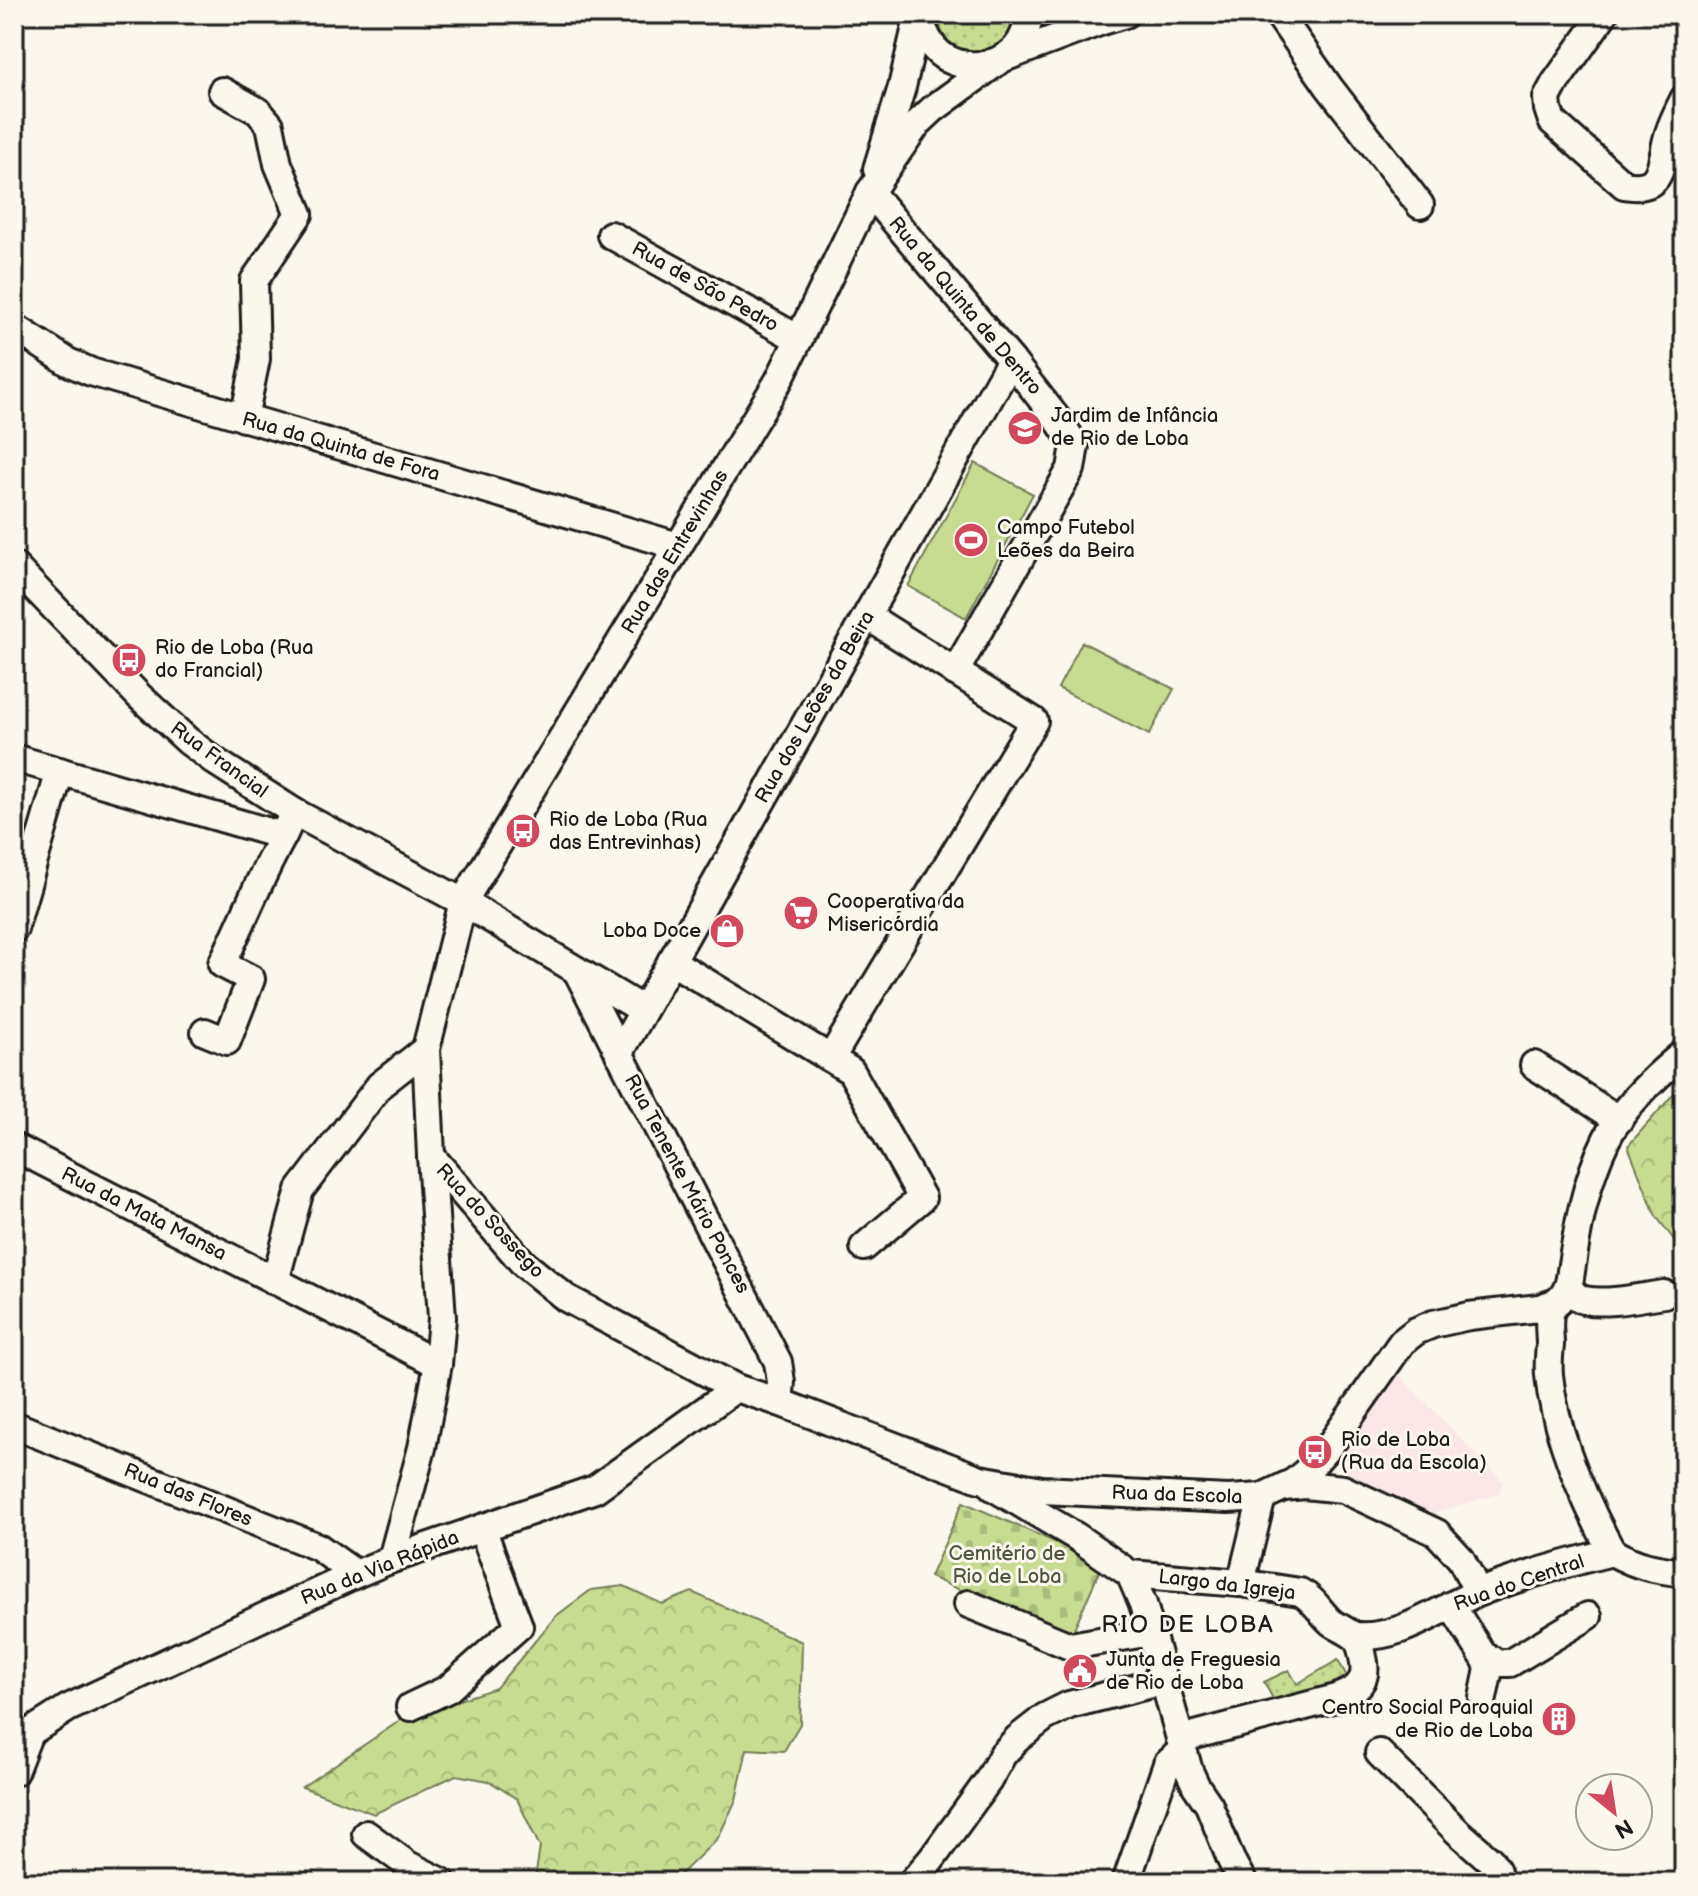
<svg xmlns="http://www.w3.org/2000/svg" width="1698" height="1896" font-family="'Balsamiq Sans',sans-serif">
<defs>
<pattern id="grass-dots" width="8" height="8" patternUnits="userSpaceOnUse" patternTransform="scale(2)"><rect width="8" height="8" fill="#c7dc91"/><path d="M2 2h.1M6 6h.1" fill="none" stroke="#aabc7c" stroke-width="1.8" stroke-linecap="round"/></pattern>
<pattern id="forest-crowns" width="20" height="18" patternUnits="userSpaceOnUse" patternTransform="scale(2)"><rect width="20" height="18" fill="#c7dc91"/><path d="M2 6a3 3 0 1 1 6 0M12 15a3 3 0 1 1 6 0" fill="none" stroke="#aabc7c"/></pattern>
<pattern id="cemetery-stones" width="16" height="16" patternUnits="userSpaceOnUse" patternTransform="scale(2)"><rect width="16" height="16" fill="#c7dc91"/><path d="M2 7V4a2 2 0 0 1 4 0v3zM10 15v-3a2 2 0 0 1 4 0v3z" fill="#aabc7c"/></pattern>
</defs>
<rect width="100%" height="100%" fill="#fbf7ec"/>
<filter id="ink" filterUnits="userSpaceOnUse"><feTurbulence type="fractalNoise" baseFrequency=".0125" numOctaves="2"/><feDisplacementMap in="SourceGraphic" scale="16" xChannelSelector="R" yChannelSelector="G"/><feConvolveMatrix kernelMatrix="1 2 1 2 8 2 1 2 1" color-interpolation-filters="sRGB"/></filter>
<g filter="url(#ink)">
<polygon fill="#fbe7e7" points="1393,1369 1503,1482 1499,1494 1417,1517 1345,1488 1336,1456"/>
<g fill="url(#grass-dots)" stroke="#727c56" stroke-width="2">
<polygon points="939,14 1017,14 1013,34 994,52 969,54 957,49 947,41 941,30"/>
<polygon points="1338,1660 1350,1682 1278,1708 1264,1682 1289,1670 1297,1684"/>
</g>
<g fill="url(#forest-crowns)" stroke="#727c56" stroke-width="2">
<polygon points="1684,1082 1684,1253 1656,1216 1628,1146"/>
<polygon points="624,1586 662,1604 692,1592 802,1642 800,1724 784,1751 747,1749 736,1800 718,1838 673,1882 539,1882 535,1879 540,1847 517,1799 489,1781 456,1775 374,1814 302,1787 404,1718 496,1688 556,1616 591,1590"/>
</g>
<polygon fill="url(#cemetery-stones)" stroke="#727c56" stroke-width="2" points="963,1502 1103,1563 1070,1638 930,1577"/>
<g fill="#c7dc91" stroke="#727c56" stroke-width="2">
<polygon points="975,463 1033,494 966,618 908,586"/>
<polygon points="1082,642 1174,689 1149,735 1058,688"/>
</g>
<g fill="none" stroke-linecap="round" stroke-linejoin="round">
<defs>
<g id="minor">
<path d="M919,14c3,11 5,20 12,30 19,27 61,28 84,5 9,-10 12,-22 15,-35"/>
<polyline points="1278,14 1329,87 1420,205"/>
<path d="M1604,14l-49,69 -8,15 1,11 4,12 72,64c38,7 36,-17 43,-45 3,-14 11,-29 17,-41"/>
<polyline points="222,91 258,111 270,125 278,164 299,214 254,281 256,359 244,418"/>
<polyline points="877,169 902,87 919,14"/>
<polyline points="870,192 1011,360 1061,424 1075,445 1071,469 955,672"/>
<polyline points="611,235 799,339"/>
<polyline points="14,327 68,362 91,372 678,546"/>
<polyline points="14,566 139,696 188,741 216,762 294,812 463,902 643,1010"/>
<polyline points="14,758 283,836 294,812"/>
<polyline points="14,929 60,771"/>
<polyline points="671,961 851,1071 922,1198 864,1247"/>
<polyline points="577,971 778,1362 781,1382 779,1402"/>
<path d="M205,1032l22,9 24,-62 -29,-15c21,-43 38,-87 61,-128"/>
<polyline points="619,1054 1011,360"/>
<polyline points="831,1058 1034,721 867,616"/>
<polyline points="1534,1065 1619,1120"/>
<polyline points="14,1147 438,1364"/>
<polyline points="431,1156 524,1264 566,1298 736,1388 779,1402 980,1479 1042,1490 1228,1499 1262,1497 1294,1482 1307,1471 1330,1445 1402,1342 1416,1331 1433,1324 1469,1316 1539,1308 1557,1302"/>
<polyline points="275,1281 300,1190 380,1085 426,1049"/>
<path d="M1569,1288c4,5 8,10 15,12 23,5 57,-3 80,-6"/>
<polyline points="14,1425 318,1547 356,1574"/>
<polyline points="993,1487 1077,1537 1130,1574 1143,1604 1189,1771 1196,1786 1209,1805 1231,1860 1243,1882"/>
<polyline points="1284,1487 1305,1485 1343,1489 1437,1533 1461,1559 1478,1592"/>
<path d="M1612,1552c-28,-52 -57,-117 -63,-177 -1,-10 0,-20 1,-30 0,-10 -2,-21 0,-31 3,-13 17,-15 20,-36 7,-48 15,-96 37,-140 16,-31 50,-63 77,-85"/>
<polyline points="392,1559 422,1448 438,1364 442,1318 431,1156 426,1049 463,902 779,380 870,192 917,124 933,109 1001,59 1102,21 1125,14"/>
<path d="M1130,1574l111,9 59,9c14,7 20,20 31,30 8,6 20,10 26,17 3,5 5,12 6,18 6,25 -6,33 -27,41l-156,41"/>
<polyline points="1241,1583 1262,1497"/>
<polyline points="968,1604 1070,1646 1151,1632"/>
<polyline points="1451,1605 1486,1660 1489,1669 1483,1698"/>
<path d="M1355,1636c46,4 86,-29 127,-45 42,-16 85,-28 130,-39 27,15 42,17 72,21"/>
<polyline points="1484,1656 1498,1663 1510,1663 1588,1616"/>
<polyline points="410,1707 448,1689 519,1626 482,1528"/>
<polyline points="14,1732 29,1733 68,1708 356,1574 392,1559 595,1489 736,1388"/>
<polyline points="1379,1753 1458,1832 1490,1860 1497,1871 1496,1882"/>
<polyline points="14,1772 29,1733"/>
<polyline points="366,1834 408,1865 442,1882"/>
<polyline points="912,1882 931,1860 988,1781 1003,1754 1017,1739 1045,1717 1069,1705 1164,1681"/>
<polyline points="1126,1882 1167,1764 1183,1749"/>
</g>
</defs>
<use href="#minor" stroke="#1c1c1c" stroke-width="32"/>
<use href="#minor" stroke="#fbf7ec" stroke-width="26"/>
</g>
</g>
<defs>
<symbol id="school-disc" viewBox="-11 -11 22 22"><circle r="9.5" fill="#d1495b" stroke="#fbf7ec"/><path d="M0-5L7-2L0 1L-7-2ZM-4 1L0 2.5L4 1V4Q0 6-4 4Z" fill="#fff"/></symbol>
<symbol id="stadium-disc" viewBox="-11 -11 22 22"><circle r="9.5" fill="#d1495b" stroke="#fbf7ec"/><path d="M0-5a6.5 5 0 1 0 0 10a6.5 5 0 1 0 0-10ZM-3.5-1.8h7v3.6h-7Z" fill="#fff"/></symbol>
<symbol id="bus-disc" viewBox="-11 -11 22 22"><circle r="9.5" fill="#d1495b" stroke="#fbf7ec"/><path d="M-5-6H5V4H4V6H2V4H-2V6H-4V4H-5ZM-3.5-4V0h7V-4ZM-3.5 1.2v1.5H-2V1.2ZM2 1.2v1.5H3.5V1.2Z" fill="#fff"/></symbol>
<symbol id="supermarket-disc" viewBox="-11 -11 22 22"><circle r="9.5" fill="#d1495b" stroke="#fbf7ec"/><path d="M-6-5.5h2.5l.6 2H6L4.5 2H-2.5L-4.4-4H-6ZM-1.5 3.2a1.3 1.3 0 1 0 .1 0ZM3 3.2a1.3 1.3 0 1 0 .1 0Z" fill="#fff"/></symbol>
<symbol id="shop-disc" viewBox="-11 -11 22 22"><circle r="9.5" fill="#d1495b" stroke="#fbf7ec"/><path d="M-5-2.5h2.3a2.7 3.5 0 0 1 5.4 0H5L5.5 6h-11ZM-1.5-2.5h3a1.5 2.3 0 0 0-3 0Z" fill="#fff"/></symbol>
<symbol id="civic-disc" viewBox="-11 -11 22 22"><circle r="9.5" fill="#d1495b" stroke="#fbf7ec"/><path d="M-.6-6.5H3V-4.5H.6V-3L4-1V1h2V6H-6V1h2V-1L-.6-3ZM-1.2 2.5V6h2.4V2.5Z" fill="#fff"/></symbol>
<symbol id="building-disc" viewBox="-11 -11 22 22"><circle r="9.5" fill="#d1495b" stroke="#fbf7ec"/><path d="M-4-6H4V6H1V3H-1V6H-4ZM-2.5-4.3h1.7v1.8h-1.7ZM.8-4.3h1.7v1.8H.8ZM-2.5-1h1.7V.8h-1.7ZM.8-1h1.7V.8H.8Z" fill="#fff"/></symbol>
</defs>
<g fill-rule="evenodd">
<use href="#school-disc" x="1005" y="408" width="40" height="40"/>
<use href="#stadium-disc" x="951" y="520" width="40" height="40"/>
<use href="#bus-disc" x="109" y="640" width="40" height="40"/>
<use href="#bus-disc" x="503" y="811" width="40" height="40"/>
<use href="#supermarket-disc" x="781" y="893" width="40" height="40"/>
<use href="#shop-disc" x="707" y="911" width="40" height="40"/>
<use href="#bus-disc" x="1295" y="1432" width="40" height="40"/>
<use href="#civic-disc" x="1060" y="1651" width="40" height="40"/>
<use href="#building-disc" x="1539" y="1699" width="40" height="40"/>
</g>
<g text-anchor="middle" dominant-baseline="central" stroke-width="6" stroke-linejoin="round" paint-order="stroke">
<g font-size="20" fill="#1c1c1c" stroke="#fbf7ec">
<text transform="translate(705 287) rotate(29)">Rua de São Pedro</text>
<text transform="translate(965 306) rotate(50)">Rua da Quinta de Dentro</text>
<text transform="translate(341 447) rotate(16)">Rua da Quinta de Fora</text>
<text transform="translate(675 552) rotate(-59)">Rua das Entrevinhas</text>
<text transform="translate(815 707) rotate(-60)">Rua dos Leões da Beira</text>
<text transform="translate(219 760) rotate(36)">Rua Francial</text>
<text transform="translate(687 1184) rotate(62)">Rua Tenente Mário Ponces</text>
<text transform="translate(144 1214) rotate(27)">Rua da Mata Mansa</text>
<text transform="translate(490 1221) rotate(47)">Rua do Sossego</text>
<text transform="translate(188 1495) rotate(22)">Rua das Flores</text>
<text transform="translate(1177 1495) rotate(2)">Rua da Escola</text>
<text transform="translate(380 1568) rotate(-22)">Rua da Via Rápida</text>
<text transform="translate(1519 1583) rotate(-19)">Rua do Central</text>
<text transform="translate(1227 1585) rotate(7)">Largo da Igreja</text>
</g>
<g font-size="20" fill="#1c1c1c" stroke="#fbf7ec" text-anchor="start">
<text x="1051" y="416">Jardim de Infância<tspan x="1051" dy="23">de Rio de Loba</tspan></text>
<text x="997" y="528">Campo Futebol<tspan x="997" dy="23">Leões da Beira</tspan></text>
<text x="155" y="648">Rio de Loba (Rua<tspan x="155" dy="23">do Francial)</tspan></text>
<text x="549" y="820">Rio de Loba (Rua<tspan x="549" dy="23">das Entrevinhas)</tspan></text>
<text x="827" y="902">Cooperativa da<tspan x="827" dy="23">Misericórdia</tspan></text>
<text x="701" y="931" text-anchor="end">Loba Doce</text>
<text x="1341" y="1440">Rio de Loba<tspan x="1341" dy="23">(Rua da Escola)</tspan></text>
<text x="1106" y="1660">Junta de Freguesia<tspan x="1106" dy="23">de Rio de Loba</tspan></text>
<text x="1533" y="1708" text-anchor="end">Centro Social Paroquial<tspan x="1533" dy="23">de Rio de Loba</tspan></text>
</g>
<g font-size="20" fill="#4f563f" stroke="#fbf7ec">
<text x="1007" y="1554">Cemitério de<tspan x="1007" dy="23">Rio de Loba</tspan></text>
</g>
<g font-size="24" letter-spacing="2" fill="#1c1c1c" stroke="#fbf7ec">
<text x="1188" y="1624">RIO DE LOBA</text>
</g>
</g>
<rect width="1698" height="1896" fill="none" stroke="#fbf7ec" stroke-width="48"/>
<rect x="24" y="24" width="1650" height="1848" fill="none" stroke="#1c1c1c" stroke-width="3" filter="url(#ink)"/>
<g transform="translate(1614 1812) rotate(150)"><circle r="38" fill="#fbf7ec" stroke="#a29f99" stroke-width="2"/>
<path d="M0-6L14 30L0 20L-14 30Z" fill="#d1495b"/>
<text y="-12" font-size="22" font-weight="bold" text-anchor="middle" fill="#1c1c1c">N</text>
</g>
</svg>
